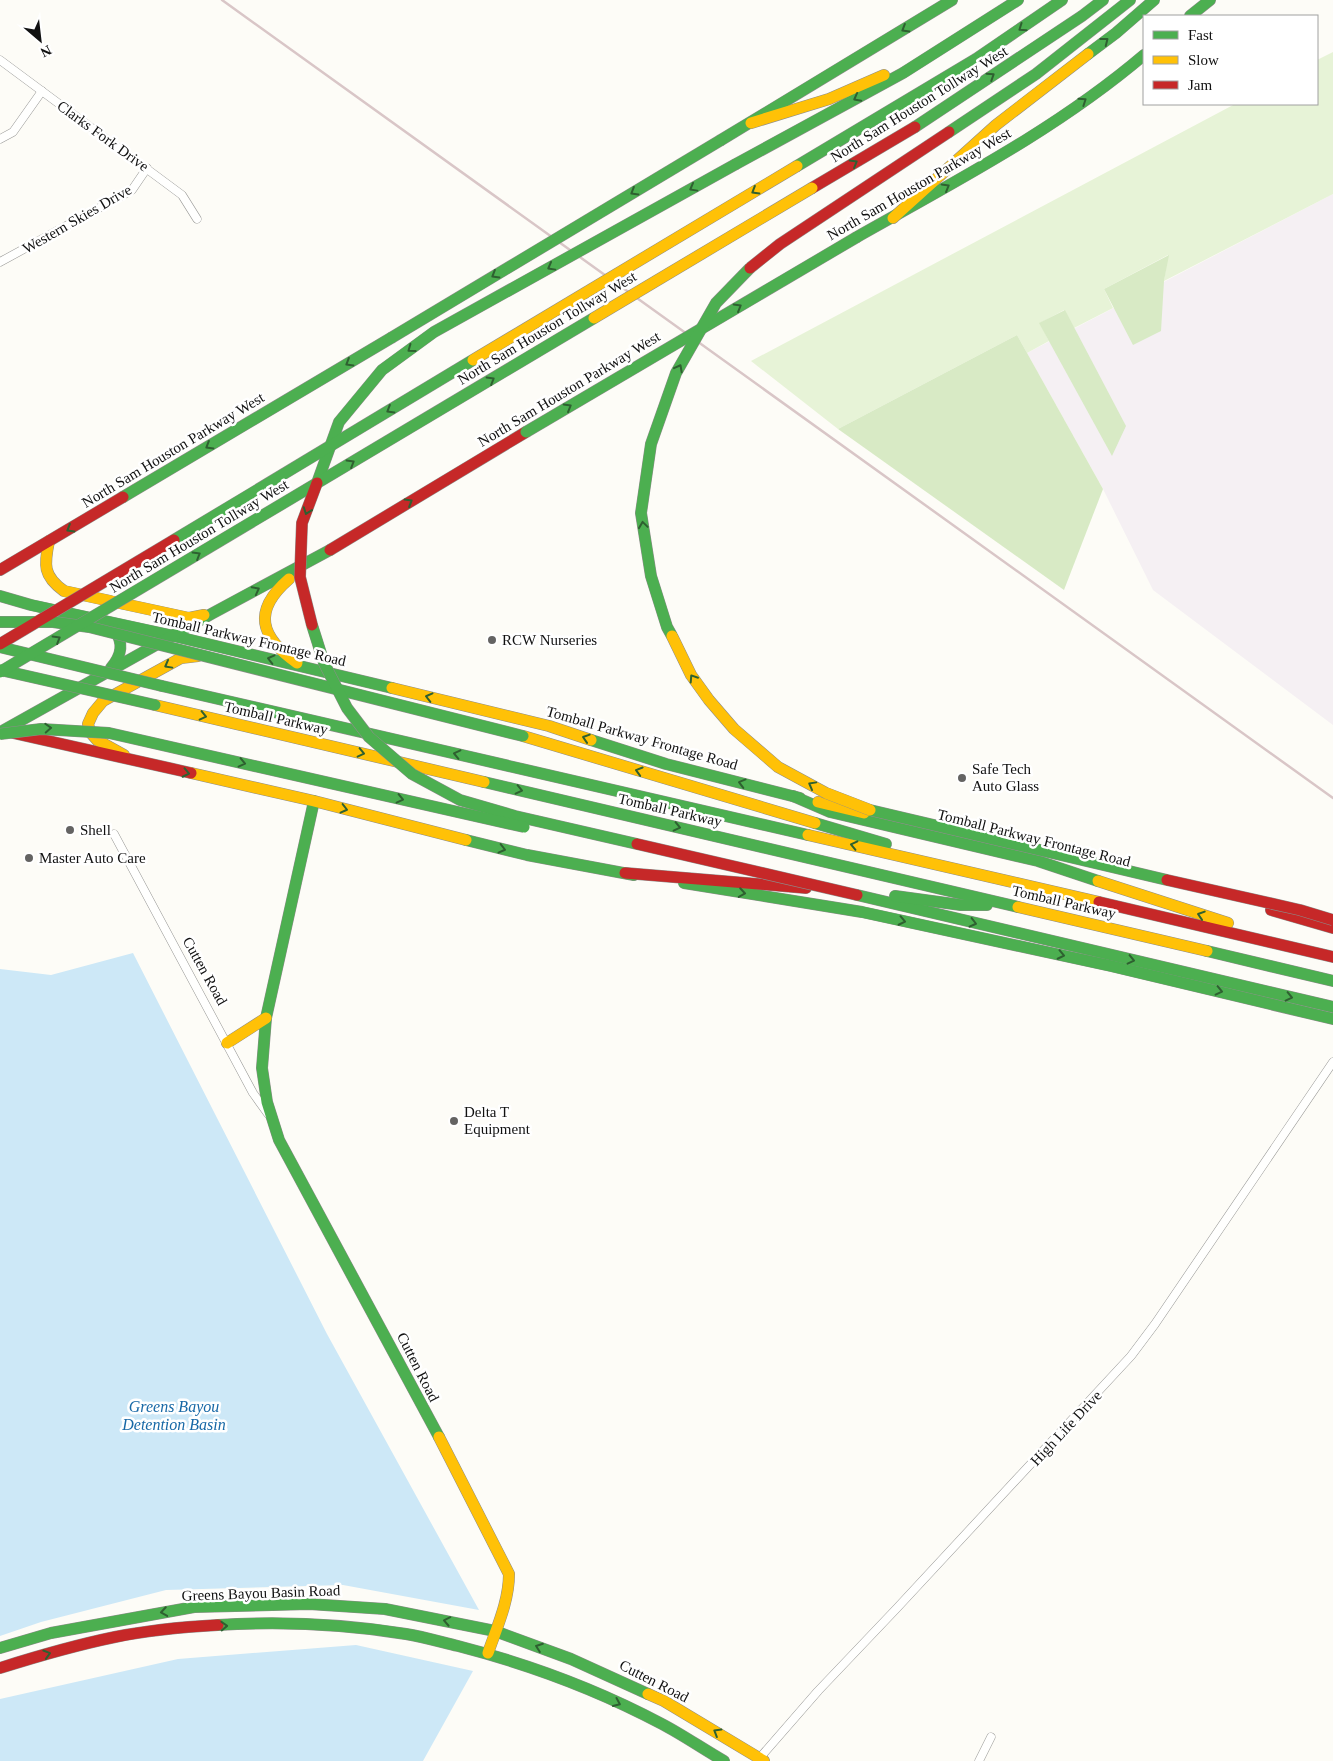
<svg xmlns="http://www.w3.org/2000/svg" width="1333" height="1761" font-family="Georgia,serif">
<rect width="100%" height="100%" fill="#fdfcf7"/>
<polygon fill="#f5f0f3" points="1333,194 1333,725 1153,590 1103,489 1027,353"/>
<polygon fill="#e7f3d7" points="1333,52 1333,194 1164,281 1168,255 1104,289 1113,308 1074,328 1064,310 1040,323 1049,341 1027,353 1017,335 838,429 751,361 1235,104 1317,104 1317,60"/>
<g fill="#d8eac5">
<polygon points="1169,255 1164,281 1161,331 1133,345 1104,289"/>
<polygon points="1065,310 1126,426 1112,456 1039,323"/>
<polygon points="1017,335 1103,489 1064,590 838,429"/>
</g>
<g fill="#cde8f7">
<polygon points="133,953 327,1334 479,1610 343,1585 166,1590 41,1622 0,1636 0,969 51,975"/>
<polygon points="356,1645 473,1671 423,1761 0,1761 0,1699 178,1659"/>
</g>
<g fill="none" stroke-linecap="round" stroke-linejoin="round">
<defs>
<g id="street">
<polyline points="0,60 182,195 197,219"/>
<polyline points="0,139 13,132 42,91"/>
<polyline points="0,262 132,190 147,168"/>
<polyline points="114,834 253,1093 268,1114"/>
<polyline points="757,1761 818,1691 897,1608 1131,1356 1155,1324 1333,1062"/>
<polyline points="979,1761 991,1737"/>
</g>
<g id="fast">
<polyline points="1190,16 1210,0"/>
<polyline points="1088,54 1116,33 1154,0"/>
<polyline points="915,127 1082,16 1103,0"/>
<polyline points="949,132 1036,74 1130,0"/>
<polyline points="721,140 952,0"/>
<polyline points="736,164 903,73 1018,0"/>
<polyline points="797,166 976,59 1062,0"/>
<path d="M857,237c99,-56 200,-108 287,-182"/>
<polyline points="123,497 391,338"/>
<polyline points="0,596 31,605 174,636 392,688"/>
<path d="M111,668c11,-13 13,-25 3,-39"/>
<polyline points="162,686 808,835"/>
<polyline points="4,730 213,613 330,550"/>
<polyline points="591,740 666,764 800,798"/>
<polyline points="484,782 1018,907"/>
<polyline points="793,796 830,812 1038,861 1098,881"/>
<polyline points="314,801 266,1018 262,1068 267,1102 279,1140 439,1437"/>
<polyline points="815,823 886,844"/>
<polyline points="466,840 527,855 634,875"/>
<polyline points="684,883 862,912 1111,966 1333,1019"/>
<polyline points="857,895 1333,1007"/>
<polyline points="895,896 961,905 987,905"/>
<polyline points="1207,951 1333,981"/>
<path d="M218,1625c63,-4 126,-1 188,9 18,3 35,8 52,12 70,18 140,44 204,78 21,11 41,25 62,37"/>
<polyline points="0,1648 51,1633 194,1607 309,1604 385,1609 495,1631 571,1659 648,1694"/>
</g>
<g id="slow">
<polyline points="751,123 829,99 884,75"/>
<polyline points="893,218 996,125 1088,54"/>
<path d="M49,541c-5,24 -6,35 15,50l125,27 15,-3"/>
<path d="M289,579c-37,32 -29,58 8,84"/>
<polyline points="392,688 549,726 591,740"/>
<polyline points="155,705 484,782"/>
<polyline points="523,736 815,823"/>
<polyline points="124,755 97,740 90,732 88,724 93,713 103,701 181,658 198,656"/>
<polyline points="191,773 314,801 466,840"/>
<polyline points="818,802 864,813"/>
<polyline points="808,835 1099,902"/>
<polyline points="1098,881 1228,923"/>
<polyline points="1018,907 1207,951"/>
<polyline points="227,1043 266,1018"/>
<path d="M439,1437l70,137c0,27 -12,53 -21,79"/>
<polyline points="648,1694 664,1701 764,1761"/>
</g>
<g id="jam">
<polyline points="812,188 915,127"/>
<polyline points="330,550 526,432"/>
<polyline points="0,570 123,497"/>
<polyline points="13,733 191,773"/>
<polyline points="625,873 806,888"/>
<polyline points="1099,902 1333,957"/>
<polyline points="1271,910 1333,928"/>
<path d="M0,1668c38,-12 76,-23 115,-31 34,-7 68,-10 103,-12"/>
</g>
</defs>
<use href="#street" stroke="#979795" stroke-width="9"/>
<use href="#fast" stroke="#8e8d8b" stroke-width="12"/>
<use href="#slow" stroke="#8e8d8b" stroke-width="12"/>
<use href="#jam" stroke="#8e8d8b" stroke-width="12"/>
<use href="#street" stroke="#fffffe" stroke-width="8"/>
<use href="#fast" stroke="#4caf50" stroke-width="11"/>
<use href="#slow" stroke="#ffc107" stroke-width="11"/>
<use href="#jam" stroke="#c62828" stroke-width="11"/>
<polyline stroke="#d9c6c7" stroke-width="2.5" points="222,0 1333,798"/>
<defs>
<g id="fast-bridge">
<polyline points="391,338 721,140"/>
<polyline points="526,432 857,237"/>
<polyline points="317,483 339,422 382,370 434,332 736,164"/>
<polyline points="174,540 473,360"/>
<polyline points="0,622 53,622 89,627 523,736"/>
<polyline points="312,625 324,663 347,708 369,737 412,774 460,800 515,816 637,844"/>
<polyline points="672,636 667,627 651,576 641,513 651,444 676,373 716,303 750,268"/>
<polyline points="0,647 162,686"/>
<polyline points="1,670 155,705"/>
<polyline points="0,672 594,318"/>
<polyline points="0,734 41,729 109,733 524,827"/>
<polyline points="870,810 1167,880"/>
</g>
<g id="slow-bridge">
<polyline points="594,318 812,188"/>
<polyline points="473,360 797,166"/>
<polyline points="672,636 691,675 709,700 734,729 778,767 826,793 870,810"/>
</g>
<g id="jam-bridge">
<polyline points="750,268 780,244 949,132"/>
<polyline points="312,625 300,577 302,523 317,483"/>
<polyline points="0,644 174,540"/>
<polyline points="637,844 857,895"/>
<polyline points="1167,880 1300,910 1333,920"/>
</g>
</defs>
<use href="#fast-bridge" stroke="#8e8d8b" stroke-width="12" stroke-linecap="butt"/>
<use href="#slow-bridge" stroke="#8e8d8b" stroke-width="12" stroke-linecap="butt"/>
<use href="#jam-bridge" stroke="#8e8d8b" stroke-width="12" stroke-linecap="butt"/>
<use href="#fast-bridge" stroke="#4caf50" stroke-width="11"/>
<use href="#slow-bridge" stroke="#ffc107" stroke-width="11"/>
<use href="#jam-bridge" stroke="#c62828" stroke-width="11"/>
</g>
<defs><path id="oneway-chevron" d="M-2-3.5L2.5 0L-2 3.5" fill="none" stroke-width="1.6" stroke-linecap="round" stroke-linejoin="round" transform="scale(1.25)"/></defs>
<g stroke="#2e6030">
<use href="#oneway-chevron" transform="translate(1022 28) rotate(145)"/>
<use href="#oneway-chevron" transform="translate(905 29) rotate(149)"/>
<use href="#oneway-chevron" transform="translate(1105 41) rotate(-38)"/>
<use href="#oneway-chevron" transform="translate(991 76) rotate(-33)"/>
<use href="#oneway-chevron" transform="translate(857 98) rotate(152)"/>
<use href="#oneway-chevron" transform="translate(1083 101) rotate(-34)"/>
<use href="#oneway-chevron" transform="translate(854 163) rotate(-30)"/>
<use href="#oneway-chevron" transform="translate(946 187) rotate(-30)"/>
<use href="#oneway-chevron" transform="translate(693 188) rotate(151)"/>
<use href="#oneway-chevron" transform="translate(755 191) rotate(149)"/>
<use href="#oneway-chevron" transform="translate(634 192) rotate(149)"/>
<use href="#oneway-chevron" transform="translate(551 267) rotate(151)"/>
<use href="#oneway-chevron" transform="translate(495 275) rotate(149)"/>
<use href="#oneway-chevron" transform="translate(738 307) rotate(-30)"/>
<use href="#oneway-chevron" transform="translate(411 349) rotate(144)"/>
<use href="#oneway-chevron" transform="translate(349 363) rotate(149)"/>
<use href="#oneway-chevron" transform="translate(679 368) rotate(-62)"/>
<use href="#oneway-chevron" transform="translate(491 380) rotate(-31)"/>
<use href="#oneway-chevron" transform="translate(568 407) rotate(-30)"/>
<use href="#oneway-chevron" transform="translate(390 410) rotate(149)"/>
<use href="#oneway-chevron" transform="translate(209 446) rotate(149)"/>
<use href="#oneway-chevron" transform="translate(351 463) rotate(-31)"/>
<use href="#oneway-chevron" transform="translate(409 502) rotate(-31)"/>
<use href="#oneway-chevron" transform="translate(307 511) rotate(110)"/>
<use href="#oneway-chevron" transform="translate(643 525) rotate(-98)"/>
<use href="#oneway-chevron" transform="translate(70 529) rotate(149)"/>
<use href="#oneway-chevron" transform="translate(197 555) rotate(-31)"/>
<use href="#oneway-chevron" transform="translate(256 590) rotate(-28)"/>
<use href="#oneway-chevron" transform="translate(57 639) rotate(-31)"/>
<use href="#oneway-chevron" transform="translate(271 659) rotate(-166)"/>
<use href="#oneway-chevron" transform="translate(168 665) rotate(151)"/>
<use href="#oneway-chevron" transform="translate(693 678) rotate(-123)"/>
<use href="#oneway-chevron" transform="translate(429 697) rotate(-166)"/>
<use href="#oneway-chevron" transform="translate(203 716) rotate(13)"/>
<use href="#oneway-chevron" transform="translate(48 728) rotate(-3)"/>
<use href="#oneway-chevron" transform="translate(586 738) rotate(-162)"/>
<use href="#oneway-chevron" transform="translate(361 753) rotate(13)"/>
<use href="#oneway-chevron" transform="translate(457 754) rotate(-167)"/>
<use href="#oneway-chevron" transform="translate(242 763) rotate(13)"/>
<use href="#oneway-chevron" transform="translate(639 771) rotate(-164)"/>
<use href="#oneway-chevron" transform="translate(186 773) rotate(12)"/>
<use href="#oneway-chevron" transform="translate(742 783) rotate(-165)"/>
<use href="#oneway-chevron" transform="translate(812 785) rotate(-151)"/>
<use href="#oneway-chevron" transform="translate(519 790) rotate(13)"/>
<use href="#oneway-chevron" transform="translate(400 799) rotate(13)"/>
<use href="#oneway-chevron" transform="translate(344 809) rotate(14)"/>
<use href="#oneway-chevron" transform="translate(677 827) rotate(13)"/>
<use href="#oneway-chevron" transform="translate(854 845) rotate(-167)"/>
<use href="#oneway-chevron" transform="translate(502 849) rotate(14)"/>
<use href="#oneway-chevron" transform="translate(742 893) rotate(9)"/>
<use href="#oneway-chevron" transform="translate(1201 915) rotate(-162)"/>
<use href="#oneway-chevron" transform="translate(902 921) rotate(12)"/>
<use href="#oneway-chevron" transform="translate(973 923) rotate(14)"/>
<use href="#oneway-chevron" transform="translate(1061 955) rotate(12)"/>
<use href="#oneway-chevron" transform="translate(1131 960) rotate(13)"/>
<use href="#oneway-chevron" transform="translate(1219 991) rotate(13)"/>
<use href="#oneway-chevron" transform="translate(1289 997) rotate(13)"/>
<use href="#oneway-chevron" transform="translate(164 1612) rotate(171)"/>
<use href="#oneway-chevron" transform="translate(447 1621) rotate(-169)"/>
<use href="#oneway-chevron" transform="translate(224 1626) rotate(-2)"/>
<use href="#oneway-chevron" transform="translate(539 1647) rotate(-160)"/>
<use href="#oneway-chevron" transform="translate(47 1654) rotate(-17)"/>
<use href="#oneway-chevron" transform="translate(617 1703) rotate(24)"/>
<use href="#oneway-chevron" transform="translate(717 1732) rotate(-149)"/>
</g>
<g fill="#646362" stroke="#fff" stroke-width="2">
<circle cx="492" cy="640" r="5"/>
<circle cx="962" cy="778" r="5"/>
<circle cx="70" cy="830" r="5"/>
<circle cx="29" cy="858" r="5"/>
<circle cx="454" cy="1121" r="5"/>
</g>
<g text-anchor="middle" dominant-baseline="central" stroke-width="5" stroke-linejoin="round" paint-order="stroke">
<g font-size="15" fill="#111" stroke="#fff">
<text transform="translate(919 104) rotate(-32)">North Sam Houston Tollway West</text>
<text transform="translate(103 136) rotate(36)">Clarks Fork Drive</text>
<text transform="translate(919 184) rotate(-30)">North Sam Houston Parkway West</text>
<text transform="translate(77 219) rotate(-30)">Western Skies Drive</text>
<text transform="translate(547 328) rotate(-31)">North Sam Houston Tollway West</text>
<text transform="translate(569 389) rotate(-31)">North Sam Houston Parkway West</text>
<text transform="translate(173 450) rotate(-31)">North Sam Houston Parkway West</text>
<text transform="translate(199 536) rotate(-31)">North Sam Houston Tollway West</text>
<text transform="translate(249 639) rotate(13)">Tomball Parkway Frontage Road</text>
<text transform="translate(276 718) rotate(13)">Tomball Parkway</text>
<text transform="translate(642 738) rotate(16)">Tomball Parkway Frontage Road</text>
<text transform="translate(670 810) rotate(13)">Tomball Parkway</text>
<text transform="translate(1034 838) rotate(14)">Tomball Parkway Frontage Road</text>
<text transform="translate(1064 902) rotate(13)">Tomball Parkway</text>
<text transform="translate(205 971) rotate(61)">Cutten Road</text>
<text transform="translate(418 1367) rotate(63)">Cutten Road</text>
<text transform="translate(1066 1428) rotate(-47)">High Life Drive</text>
<text transform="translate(261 1593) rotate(-2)">Greens Bayou Basin Road</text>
<text transform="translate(654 1681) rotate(27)">Cutten Road</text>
</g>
<g font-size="15" fill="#111" stroke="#fff" text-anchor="start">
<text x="502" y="640">RCW Nurseries</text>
<text x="972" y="769">Safe Tech<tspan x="972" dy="17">Auto Glass</tspan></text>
<text x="80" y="830">Shell</text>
<text x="39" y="858">Master Auto Care</text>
<text x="464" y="1112">Delta T<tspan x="464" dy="17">Equipment</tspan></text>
</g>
<g font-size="16" font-style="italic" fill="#1768a6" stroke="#fff">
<text x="174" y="1406">Greens Bayou<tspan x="174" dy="18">Detention Basin</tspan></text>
</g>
</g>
<rect x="1143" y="15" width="175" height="90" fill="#ffffff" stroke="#a0a0a0"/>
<rect x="1153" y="31" width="25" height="8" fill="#4caf50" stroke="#a0a0a0"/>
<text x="1188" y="40" font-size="15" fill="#111111">Fast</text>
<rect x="1153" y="56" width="25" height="8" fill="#ffc107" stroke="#a0a0a0"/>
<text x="1188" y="65" font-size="15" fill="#111111">Slow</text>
<rect x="1153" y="81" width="25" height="8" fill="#c62828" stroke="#a0a0a0"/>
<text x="1188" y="90" font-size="15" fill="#111111">Jam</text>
<g transform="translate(40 40) rotate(152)" stroke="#ffffff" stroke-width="4" paint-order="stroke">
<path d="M0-4L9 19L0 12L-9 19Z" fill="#111111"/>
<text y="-8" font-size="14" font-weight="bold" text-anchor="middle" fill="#111111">N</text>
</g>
</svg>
